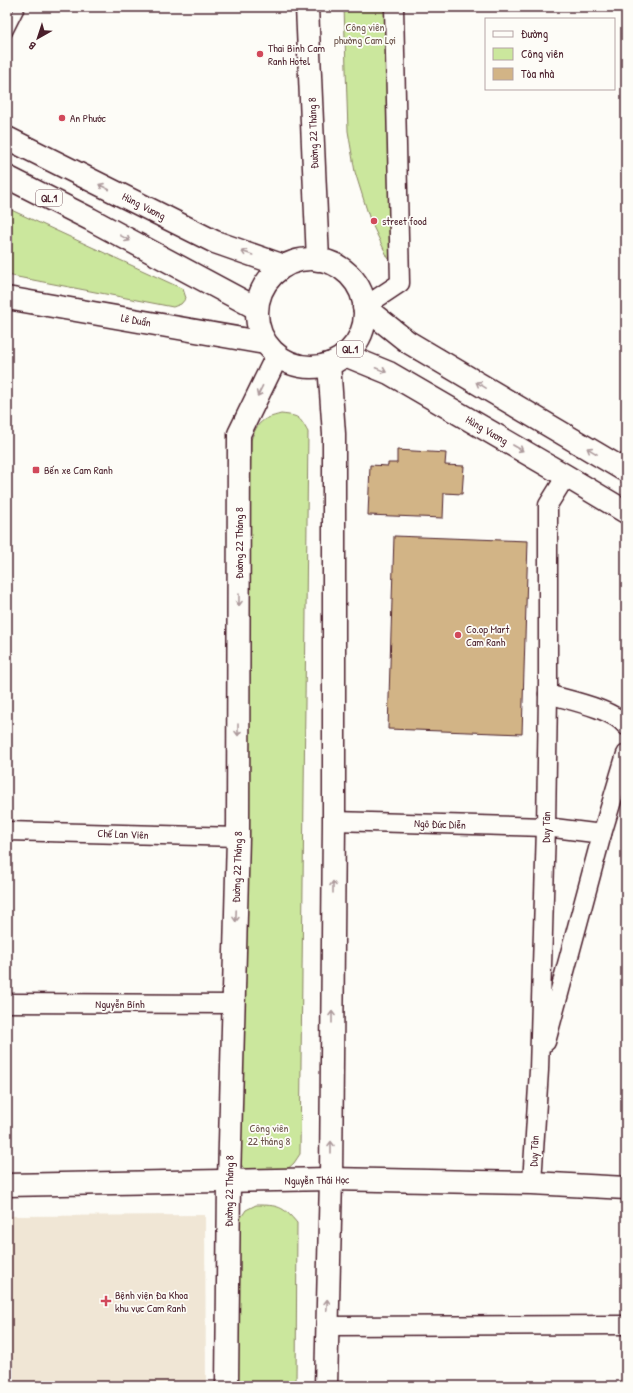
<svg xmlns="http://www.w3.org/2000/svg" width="633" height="1393" font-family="'Patrick Hand',sans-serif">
<rect width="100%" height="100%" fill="#fdfcf7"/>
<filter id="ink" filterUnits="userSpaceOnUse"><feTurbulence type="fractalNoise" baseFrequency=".025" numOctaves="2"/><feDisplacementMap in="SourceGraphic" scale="8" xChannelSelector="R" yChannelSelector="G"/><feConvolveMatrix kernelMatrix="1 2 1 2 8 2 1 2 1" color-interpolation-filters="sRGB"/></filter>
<g filter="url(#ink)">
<polygon fill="#f0e6d5" points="205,1215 206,1386 7,1386 7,1216"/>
<g fill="#cbe79d" stroke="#8a8364">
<polygon points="344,7 385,7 390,262 370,220 355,172 348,131"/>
<polygon points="7,208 183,289 186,298 181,304 173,307 7,275"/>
<path d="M281,414c18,2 18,2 27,18l-8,722 -6,9 -10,9 -39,-2 -7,-10 13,-720c7,-19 11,-21 30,-26z"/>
<path d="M256,1205c22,0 27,1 41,18l-1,163h-60l2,-164 8,-12z"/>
</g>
<g fill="#d2b486" stroke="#4a1f2b">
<polygon points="397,450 446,453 445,465 464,466 462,494 444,493 443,518 368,515 370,465 388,466 388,463 397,463"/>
<polygon points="394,536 528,541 522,734 388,729"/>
</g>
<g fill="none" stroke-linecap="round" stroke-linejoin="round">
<defs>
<polyline id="lane" points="7,33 20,7"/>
<g id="street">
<polyline points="364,307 400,283 394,7"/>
<path d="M548,694c20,6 66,15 78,32"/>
<polyline points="334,821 546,827 602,834"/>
<polyline points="7,831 238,837"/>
<polyline points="7,1003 233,1004"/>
<polyline points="546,1042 602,834 626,754"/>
<polyline points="532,1183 539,1070 546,827 548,694 548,505 566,476"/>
<polyline points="327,1326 626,1325"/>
</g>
<g id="secondary">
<polyline points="307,7 318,260"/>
<polyline points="7,298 265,343"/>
<polyline points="7,1185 331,1179 532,1183 626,1188"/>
<polyline points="227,1386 229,1181 238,837 239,434 277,356"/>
<polyline points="326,1386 331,1179 334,821 334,434 329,364"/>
</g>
<g id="highway">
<polyline points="7,138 215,242 284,266"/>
<polyline points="7,177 90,219 256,308"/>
<circle cx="311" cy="313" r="54"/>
<polyline points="364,307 408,342 626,471"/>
<polyline points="345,355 389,373 566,476 626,512"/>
</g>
</defs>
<use href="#lane" stroke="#4a1f2b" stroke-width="12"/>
<use href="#street" stroke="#4a1f2b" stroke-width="21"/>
<use href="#secondary" stroke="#4a1f2b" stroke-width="25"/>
<use href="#highway" stroke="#4a1f2b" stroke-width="25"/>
<use href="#lane" stroke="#fdfcf7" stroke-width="9"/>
<use href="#street" stroke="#fdfcf7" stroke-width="18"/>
<use href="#secondary" stroke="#fdfcf7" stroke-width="22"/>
<use href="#highway" stroke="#fdfcf7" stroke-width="22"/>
</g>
<defs><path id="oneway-shaft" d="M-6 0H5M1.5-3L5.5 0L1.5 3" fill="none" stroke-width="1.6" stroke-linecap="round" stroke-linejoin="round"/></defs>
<g stroke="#ac999b">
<use href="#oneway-shaft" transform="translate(104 187) rotate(-153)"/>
<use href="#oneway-shaft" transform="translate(125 238) rotate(29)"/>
<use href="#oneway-shaft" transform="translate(247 253) rotate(-161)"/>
<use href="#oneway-shaft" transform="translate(381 370) rotate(22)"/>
<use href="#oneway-shaft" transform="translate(481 385) rotate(-149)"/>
<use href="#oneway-shaft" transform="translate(260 391) rotate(116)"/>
<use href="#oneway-shaft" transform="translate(518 448) rotate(30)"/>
<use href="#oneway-shaft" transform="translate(592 451) rotate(-149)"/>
<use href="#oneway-shaft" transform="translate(239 600) rotate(90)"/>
<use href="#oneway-shaft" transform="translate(238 730) rotate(90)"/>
<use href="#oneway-shaft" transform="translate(333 887) rotate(-90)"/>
<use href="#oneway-shaft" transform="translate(236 916) rotate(92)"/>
<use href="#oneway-shaft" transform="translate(332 1017) rotate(-90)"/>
<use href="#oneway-shaft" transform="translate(331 1147) rotate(-90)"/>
<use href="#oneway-shaft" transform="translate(327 1305) rotate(-88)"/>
</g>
</g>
<g fill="#d1495b" stroke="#fdfcf7" stroke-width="1.5">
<circle cx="260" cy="54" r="4"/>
<circle cx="62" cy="118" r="4"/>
<circle cx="374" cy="221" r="4"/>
<rect x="32" y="466" width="8" height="8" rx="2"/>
<circle cx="458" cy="635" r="4"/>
<path d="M104 1295h4v4h4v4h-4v4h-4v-4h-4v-4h4z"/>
</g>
<g text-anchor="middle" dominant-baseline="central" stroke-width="3.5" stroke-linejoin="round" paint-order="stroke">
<g fill="#fdfcf7" stroke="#806168" stroke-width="1">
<rect x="36" y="190" width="26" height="16" rx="3"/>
<rect x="337" y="341" width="26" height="16" rx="3"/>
</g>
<g font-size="10" font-weight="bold" fill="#4a1f2b">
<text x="49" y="198">QL.1</text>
<text x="350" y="349">QL.1</text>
</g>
<g font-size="11" fill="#6a5148" stroke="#fdfcf7">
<text x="365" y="27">Công viên<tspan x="365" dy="13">phường Cam Lợi</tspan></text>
<text x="269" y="1128">Công viên<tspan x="269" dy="13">22 tháng 8</tspan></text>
</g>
<g font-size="11" fill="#4a1f2b" stroke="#fdfcf7" text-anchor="start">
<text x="268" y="48">Thai Binh Cam<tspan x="268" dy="13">Ranh Hotel</tspan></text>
<text x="70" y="118">An Phước</text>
<text x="382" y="221">street food</text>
<text x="44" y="470">Bến xe Cam Ranh</text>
<text x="466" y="629">Co.op Mart<tspan x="466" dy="13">Cam Ranh</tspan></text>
<text x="115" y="1295">Bệnh viện Đa Khoa<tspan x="115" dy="13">khu vực Cam Ranh</tspan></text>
</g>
<g font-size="11" fill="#4a1f2b" stroke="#fdfcf7">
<text transform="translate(313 133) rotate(-92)">Đường 22 Tháng 8</text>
<text transform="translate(144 206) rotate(27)">Hùng Vương</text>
<text transform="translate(136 320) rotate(10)">Lê Duẩn</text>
<text transform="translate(487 430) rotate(30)">Hùng Vương</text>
<text transform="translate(239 543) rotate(-90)">Đường 22 Tháng 8</text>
<text transform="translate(440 824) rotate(2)">Ngô Đức Diễn</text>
<text transform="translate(546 827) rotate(-89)">Duy Tân</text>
<text transform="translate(123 834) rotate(2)">Chế Lan Viên</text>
<text transform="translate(237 867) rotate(-88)">Đường 22 Tháng 8</text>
<text x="120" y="1004">Nguyễn Bính</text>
<text transform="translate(534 1151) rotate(-87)">Duy Tân</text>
<text transform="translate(317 1180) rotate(-1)">Nguyễn Thái Học</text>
<text transform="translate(229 1191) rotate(-89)">Đường 22 Tháng 8</text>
</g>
</g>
<rect width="633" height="1393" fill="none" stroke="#fdfcf7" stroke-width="24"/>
<rect x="12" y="12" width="609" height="1369" fill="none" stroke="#4a1f2b" stroke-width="1.5" filter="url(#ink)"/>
<rect x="485" y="18" width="130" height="72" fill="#fdfcf7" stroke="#b5a4a5"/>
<rect x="493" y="31" width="20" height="6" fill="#fdfcf7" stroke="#b5a4a5"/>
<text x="521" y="38" font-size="12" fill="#4a1f2b">Đường</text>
<rect x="493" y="48" width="20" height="12" fill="#cbe79d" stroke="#b5a4a5"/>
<text x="521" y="58" font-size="12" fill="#4a1f2b">Công viên</text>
<rect x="493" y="68" width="20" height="12" fill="#d2b486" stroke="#b5a4a5"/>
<text x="521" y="78" font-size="12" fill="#4a1f2b">Tòa nhà</text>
<g transform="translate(38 38) rotate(219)" stroke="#fdfcf7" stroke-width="3" paint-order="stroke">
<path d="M0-3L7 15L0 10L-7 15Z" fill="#4a1f2b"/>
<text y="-6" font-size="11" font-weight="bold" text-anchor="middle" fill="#4a1f2b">B</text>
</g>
</svg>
